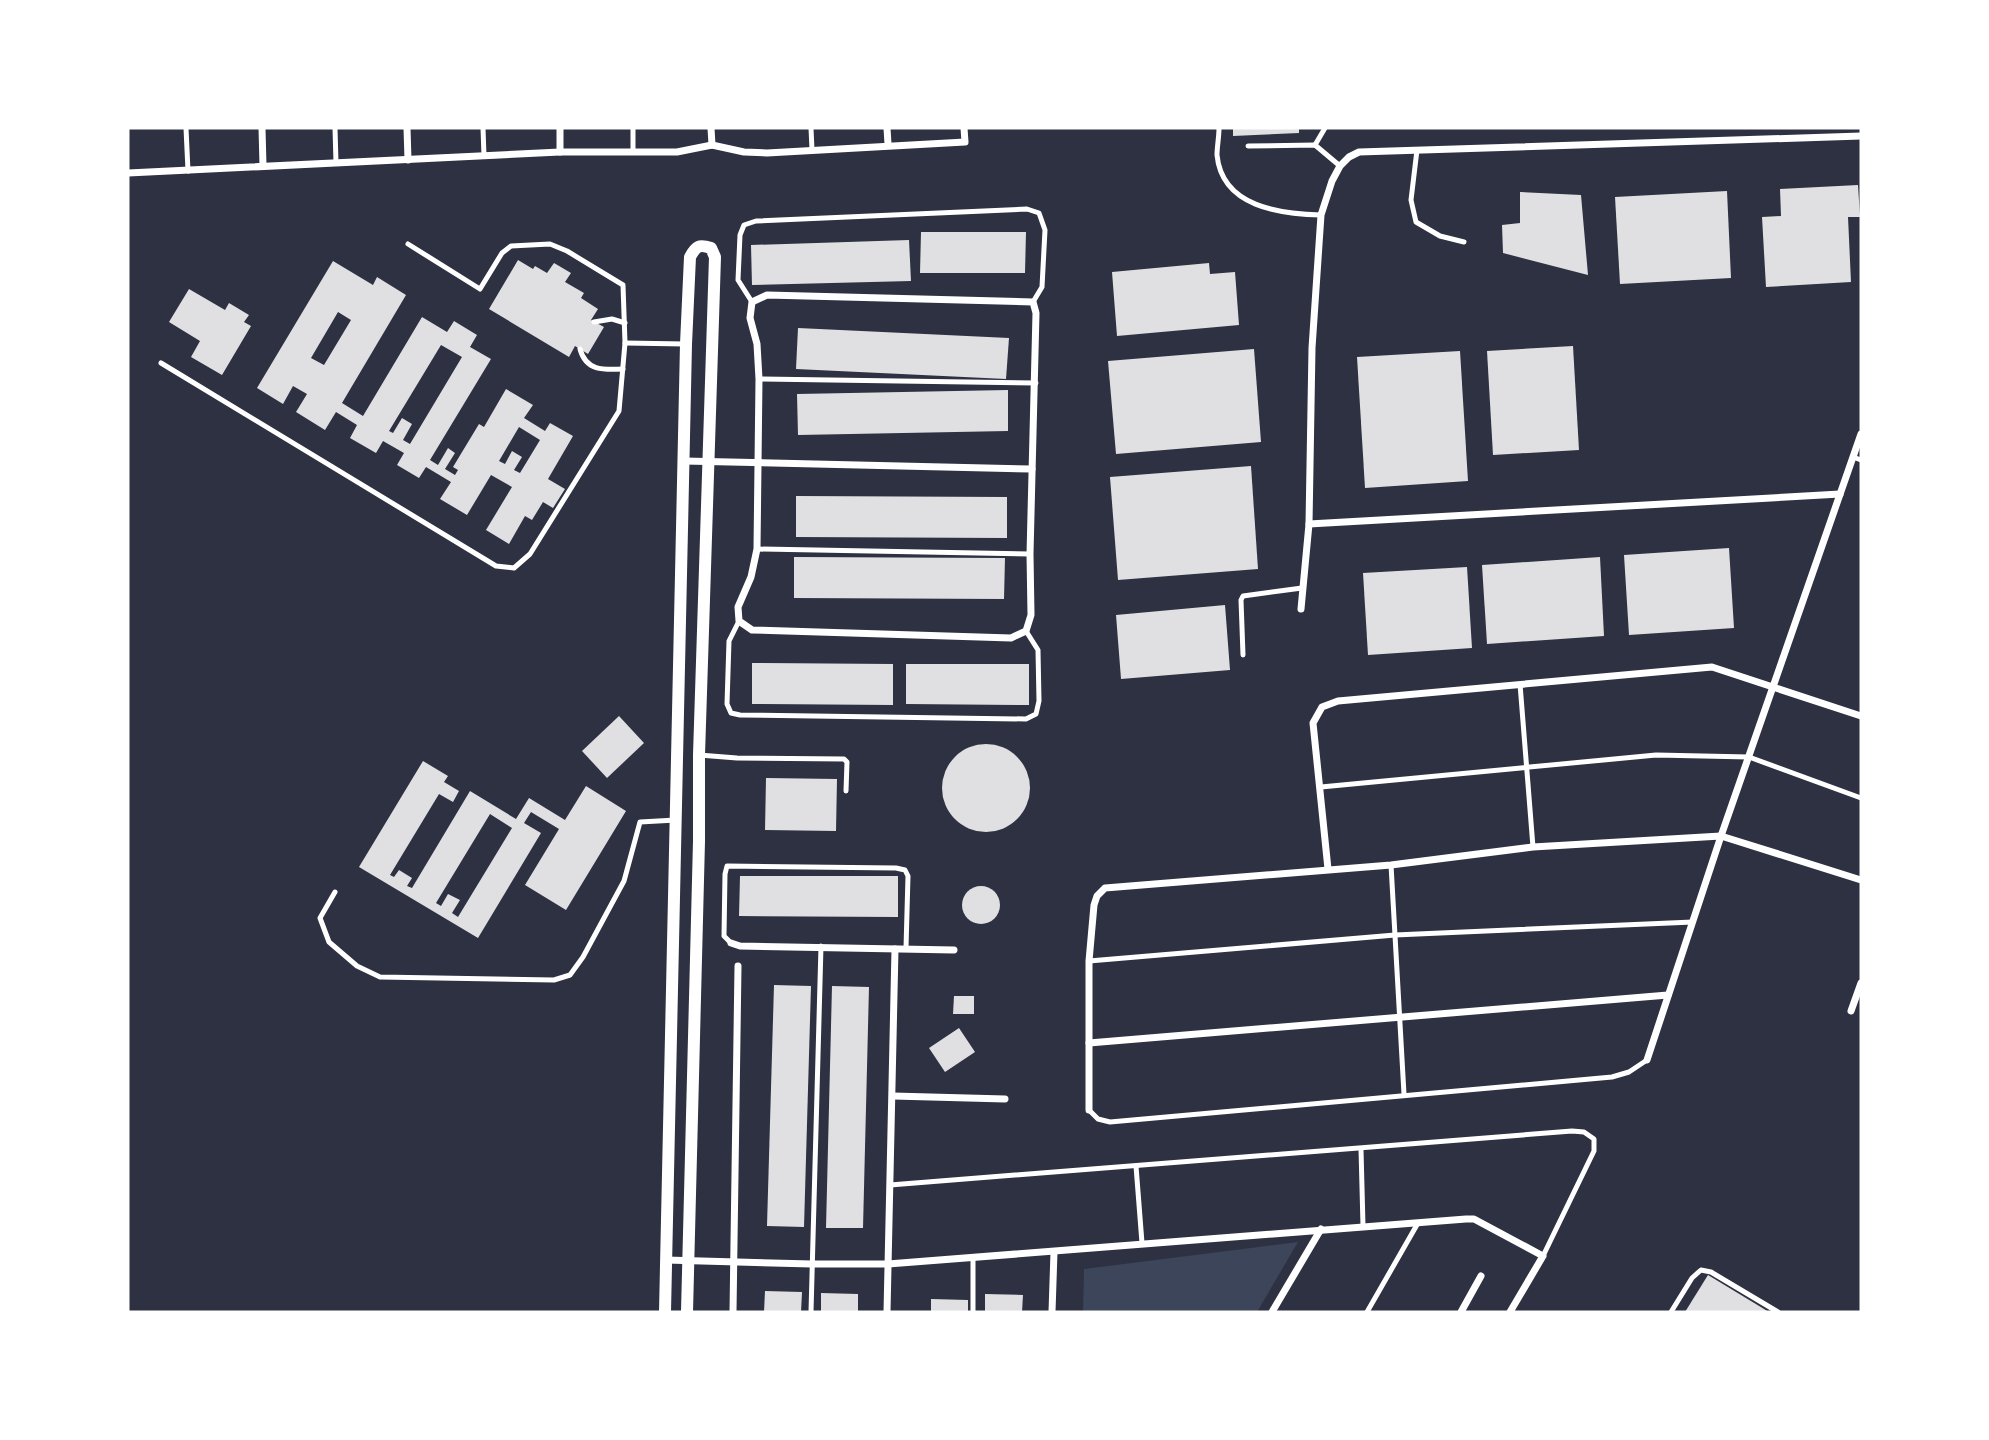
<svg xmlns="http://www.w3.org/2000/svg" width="1989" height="1440" font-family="'Varela Round',sans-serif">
<rect width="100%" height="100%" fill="#2d3142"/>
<polygon fill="#3c4559" points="1298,1242 1257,1312 1083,1312 1084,1269"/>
<g fill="#e0e0e3" fill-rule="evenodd">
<polygon points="1233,128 1299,128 1299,133 1233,136"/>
<polygon points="1858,185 1860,217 1848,217 1851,282 1766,287 1762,217 1781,216 1780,189"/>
<polygon points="1727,191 1731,278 1620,284 1615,197"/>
<polygon points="1520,192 1581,195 1588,275 1503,253 1502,225 1520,223"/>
<polygon points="921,232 1026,232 1025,273 920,273"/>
<polygon points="909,240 911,281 752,285 751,245"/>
<polygon points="518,260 533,269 535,266 547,273 554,263 571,273 565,282 584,293 581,298 598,309 591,320 604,327 588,354 575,346 569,357 489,309"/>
<path d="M333,261l40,24 4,-8 29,18 -64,108 21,13 59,-99 25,15 7,-11 23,14 -7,12 21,12 -61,101 8,5 10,-17 7,5 -10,16 10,6 3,-5 -5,-3 26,-43 5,3 22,-38 27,16 -9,13 21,13 5,-8 23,13 -25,43 17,10 -12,19 -10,-6 -11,18 -7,-4 -16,28 -23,-14 26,-43 -21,-12 -24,40 -27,-16 11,-17 -25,-15 -7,11 -22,-13 7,-12 -21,-12 -7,12 -26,-15 7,-13 -21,-13 -11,18 -29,-18 11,-18 -14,-8 -10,18 -26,-16zM338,312l13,8 -27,45 -13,-7zM441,345l21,12 -52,87 -7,-4 9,-16 -10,-6 -9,15 -4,-2zM519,427l21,13 -20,33 -6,-3 8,-13 -10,-6 -7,13 -6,-3z"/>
<polygon points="1209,263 1210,274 1235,272 1239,325 1117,336 1112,272"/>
<polygon points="189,289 225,310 229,303 249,315 244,322 251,326 222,375 191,357 200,341 169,322"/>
<polygon points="798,328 1009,338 1006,379 796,369"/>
<polygon points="1573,346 1579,450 1493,455 1487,351"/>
<polygon points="1254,349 1261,442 1116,454 1108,361"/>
<polygon points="1460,351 1468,481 1365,488 1357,357"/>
<polygon points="1008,390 1008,431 798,435 797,394"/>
<polygon points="1251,466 1258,569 1118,580 1110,477"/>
<polygon points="796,496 1007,497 1007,538 796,537"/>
<polygon points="1729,548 1734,628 1629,635 1624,555"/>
<polygon points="794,557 1005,558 1004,599 794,598"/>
<polygon points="1600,557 1604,636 1487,644 1482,565"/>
<polygon points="1467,567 1472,648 1368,655 1363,573"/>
<polygon points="1225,605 1230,670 1121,679 1116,615"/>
<polygon points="752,663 893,664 893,705 752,704"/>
<polygon points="906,664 1029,664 1029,705 906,704"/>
<polygon points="619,716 644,743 607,778 582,751"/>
<circle cx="986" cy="788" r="44"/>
<path d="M423,761l25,15 -4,6 15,9 -6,11 -14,-8 -49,81 4,2 5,-7 13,8 -5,8 5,2 58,-97 46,28 13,-21 36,22 21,-34 40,25 -60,99 -41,-25 34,-56 -28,-17 -7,11 17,10 -63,105 -119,-71zM490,814l22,14 -54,89 -6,-4 8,-13 -12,-6 -7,12 -5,-3z"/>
<polygon points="766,778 837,779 836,831 765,830"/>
<polygon points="740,876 898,876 898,917 739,916"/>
<circle cx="981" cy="905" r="19"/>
<polygon points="774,985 811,986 804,1227 767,1226"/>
<polygon points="832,986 869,987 863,1228 826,1228"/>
<polygon points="954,996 974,996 974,1014 953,1014"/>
<polygon points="959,1028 975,1052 945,1072 929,1048"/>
<polygon points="1708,1275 1769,1312 1685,1312"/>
<polygon points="765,1291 802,1292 801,1312 764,1312"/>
<polygon points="821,1293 858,1294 858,1312 821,1312"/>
<polygon points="985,1294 1023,1295 1022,1312 985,1312"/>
<polygon points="931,1299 968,1300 968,1312 931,1312"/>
</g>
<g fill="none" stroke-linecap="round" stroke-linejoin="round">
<g stroke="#fff" stroke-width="5">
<polyline points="186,128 188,171"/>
<polyline points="335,128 336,163"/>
<polyline points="483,128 484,156"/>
<polyline points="633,128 633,152"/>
<polyline points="811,128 812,150"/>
<path d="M1219,128c0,9 -2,19 -2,27 5,52 63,59 104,60"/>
<polyline points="1315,145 1325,128"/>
<polyline points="1248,146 1315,145 1340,166"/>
<polyline points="1417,150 1411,200 1416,222 1440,236 1464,242"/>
<polyline points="752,302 738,280 740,235 744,225 756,221 1027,209 1039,213 1045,230 1042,287 1033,302"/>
<polyline points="594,322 612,319 625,323"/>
<polyline points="625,343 685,344"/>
<path d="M580,349c6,22 23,21 43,20"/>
<polyline points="161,363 496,566 514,568 530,554 619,411 625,343 623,285 567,251 550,244 511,246 502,253 480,289 408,244"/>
<polyline points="759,379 1036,383"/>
<polyline points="1853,457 1861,460"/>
<polyline points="757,549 1030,554"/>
<polyline points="739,621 729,641 727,704 731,713 740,715 1026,719 1036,714 1039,701 1038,650 1026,631"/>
<polyline points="1243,655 1241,600 1243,596 1302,588"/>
<polyline points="1520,684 1533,847"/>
<polyline points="699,755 737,758 844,759 847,762 846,791"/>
<polyline points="1321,787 1656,755 1749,757 1861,798"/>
<polyline points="1391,865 1404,1094"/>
<polyline points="335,892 320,918 329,942 357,966 380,977 554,980 570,975 583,957 624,881 640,822 676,820"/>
<polyline points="731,943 724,936 725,874 727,866 896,868 905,870 908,876 906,948"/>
<polyline points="1089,961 1395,935 1693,922"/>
<polyline points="1089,1110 1098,1119 1110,1122 1612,1077 1629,1072 1647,1060"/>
<polyline points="1361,1149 1363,1226"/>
<polyline points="1136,1166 1142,1243"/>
<polyline points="890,1185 1572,1131 1584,1132 1594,1139 1594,1151 1543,1256"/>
<polyline points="973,1258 973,1312"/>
<polyline points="811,1312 821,946"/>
<polyline points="1367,1312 1418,1223"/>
<polyline points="1671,1312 1692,1278 1701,1270 1711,1272 1778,1312"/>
</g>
<g stroke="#fff" stroke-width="7">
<polyline points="262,128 263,166"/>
<polyline points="407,128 408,160"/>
<polyline points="560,128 560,152"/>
<polyline points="711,128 712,145"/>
<polyline points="887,128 888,144"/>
<polyline points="128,173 560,152 677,152 712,145 744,152 767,153 965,142 964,128"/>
<polygon points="767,295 1033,302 1036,313 1030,554 1031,615 1026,631 1011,638 752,630 739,621 738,607 751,577 757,549 759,379 757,344 750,318 752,302"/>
<polyline points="684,461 1032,469"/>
<polyline points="1309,524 1840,494"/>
<polyline points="1301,609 1309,524 1312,348 1321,215 1332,181 1340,166 1349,157 1359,152 1861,136"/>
<polyline points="1328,869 1313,723 1322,707 1338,701 1712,667 1861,716"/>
<polyline points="731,943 740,946 954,950"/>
<polyline points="1851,1011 1861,983"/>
<polyline points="1089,1043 1668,995"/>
<polyline points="1647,1060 1721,836 1861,434"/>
<polyline points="893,1096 1005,1099"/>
<polyline points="1089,1110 1089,961 1094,905 1097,896 1105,888 1391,865 1533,847 1721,836 1861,880"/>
<polyline points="666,1260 812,1264 888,1264 1466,1219 1474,1219 1543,1256 1510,1312"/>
<polyline points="733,1312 738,966"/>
<polyline points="887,1312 895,949"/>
<polyline points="1052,1312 1054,1252"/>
<polyline points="1272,1312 1321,1229"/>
<polyline points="1461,1312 1481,1276"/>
</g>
<path stroke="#fff" stroke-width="12" d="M665,1312l21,-968 4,-87c6,-11 9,-13 21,-9l4,9 -16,498v86l-12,471"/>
</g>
<rect width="1989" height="1440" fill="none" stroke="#ffffff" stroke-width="259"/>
</svg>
